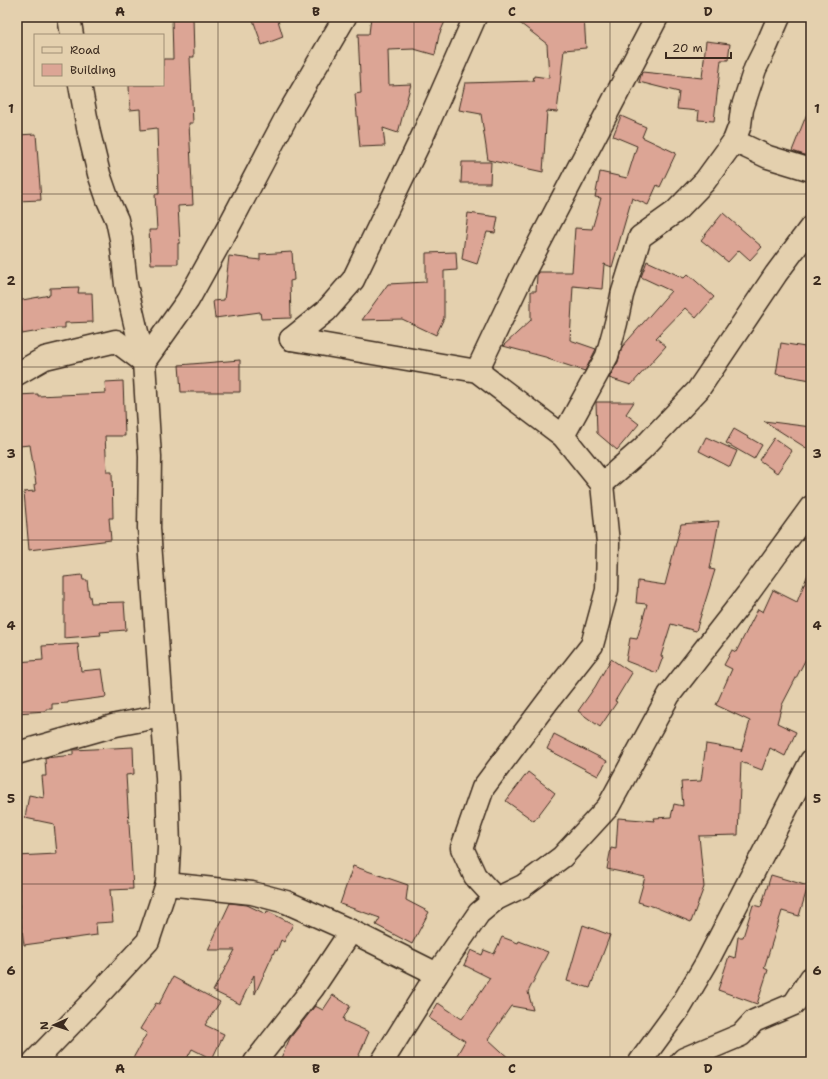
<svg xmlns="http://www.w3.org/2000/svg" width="828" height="1079" font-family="'Shantell Sans',sans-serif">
<rect width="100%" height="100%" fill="#e4d0ae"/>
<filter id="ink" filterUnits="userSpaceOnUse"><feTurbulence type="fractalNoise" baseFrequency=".025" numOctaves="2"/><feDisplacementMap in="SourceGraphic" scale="8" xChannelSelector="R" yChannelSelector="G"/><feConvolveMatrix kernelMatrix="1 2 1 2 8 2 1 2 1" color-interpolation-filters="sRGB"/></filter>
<g filter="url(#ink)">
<g fill="#dca595" stroke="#3b2a1e">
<polygon points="172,17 193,17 194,57 190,57 193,123 189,123 193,205 178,206 180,243 178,243 178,264 151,264 149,230 157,230 155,194 159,194 157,128 141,130 140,109 130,110 129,85 163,85 163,59 173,59"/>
<polygon points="252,17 277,17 283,37 262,45"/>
<polygon points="371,17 447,17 439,35 435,55 414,49 388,50 389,85 411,84 398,133 383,128 385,146 360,147 355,94 361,93 358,34 369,34"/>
<polygon points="512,17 584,17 586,48 564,50 557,112 547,111 543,172 488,160 481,114 459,110 465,83 533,81 534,76 549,78 547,44"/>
<polygon points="706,41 730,44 728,60 721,60 714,121 698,120 699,111 677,109 679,92 639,82 642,72 702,78"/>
<polygon points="810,106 811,106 811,157 792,151"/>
<polygon points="621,116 646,127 642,137 676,153 660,187 657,185 648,205 632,198 612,267 604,264 602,289 573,286 570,340 596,349 585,371 548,359 549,358 503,346 531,320 531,291 536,291 537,275 538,272 572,272 575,228 592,229 601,198 595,197 600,172 627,178 637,146 613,136"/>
<polygon points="36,134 41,200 17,201 17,135"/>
<polygon points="462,162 491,162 490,183 461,183"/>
<polygon points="468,213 498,217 495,233 487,232 477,264 462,259"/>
<polygon points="723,213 762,247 750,260 739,250 728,262 701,240"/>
<polygon points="292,252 294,280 290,281 291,318 261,319 260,312 215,318 213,301 224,300 229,256 260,260 260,254"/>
<polygon points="456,252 457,270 444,271 444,318 436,335 402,319 362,320 388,284 426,282 426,253"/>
<polygon points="647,261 684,278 688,274 714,297 696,318 685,308 656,338 666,346 631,385 609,378 618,362 622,347 671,291 641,277"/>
<polygon points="79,287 78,293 92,293 93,322 65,323 65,328 57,328 22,334 17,301 50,295 50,288"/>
<polygon points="781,343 811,348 811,380 776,374"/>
<polygon points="240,360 240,392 181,392 179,365"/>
<polygon points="123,381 125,436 105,436 107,472 112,472 113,518 109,518 111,540 29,550 24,492 35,491 34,485 36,484 30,445 19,446 17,395 38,394 38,396 106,393 105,382"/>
<polygon points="596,402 634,402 626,414 639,424 617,450 597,433"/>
<polygon points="764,421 811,427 811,451"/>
<polygon points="734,429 762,445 754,459 726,443"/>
<polygon points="706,437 737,451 730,467 699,451"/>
<polygon points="774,438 792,451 777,473 759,460"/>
<polygon points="719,521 710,569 715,570 696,631 671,624 661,656 663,657 657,673 626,661 630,638 637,639 647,604 636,603 638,581 665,585 681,524"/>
<polygon points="810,569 811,569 811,649 782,705 777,723 796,732 785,756 770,748 762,770 741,762 738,835 699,836 704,887 691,922 655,907 638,902 645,877 607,869 611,848 616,849 618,818 655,821 654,818 671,817 674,804 683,806 681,782 701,781 706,744 742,750 741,752 750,721 716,705 732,669 724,665 732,650 736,652 758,609 763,612 773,590 797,602"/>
<polygon points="82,575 83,580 87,580 89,596 90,596 91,603 124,602 126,630 100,632 101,635 64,638 64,577"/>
<polygon points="78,644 81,671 102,669 106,697 68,702 68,703 52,704 52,709 46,709 46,711 17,713 17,662 43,660 42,646"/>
<polygon points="611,659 632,673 615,701 617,702 600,727 578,711 595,687"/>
<polygon points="554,734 607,761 598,776 547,749"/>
<polygon points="133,747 134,774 126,775 133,889 110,890 113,922 96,923 97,935 24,945 20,915 17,856 57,854 54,824 25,818 29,795 44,798 42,776 46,776 45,758 73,755 73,750"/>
<polygon points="528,772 555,793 534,821 506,801"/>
<polygon points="353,866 408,885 406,900 429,912 412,944 376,925 380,918 340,904"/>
<polygon points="771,875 808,886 799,916 782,911 764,968 768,970 757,1004 718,990 729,956 735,958 738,937 743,937 753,905 761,907"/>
<polygon points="230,903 247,905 266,914 267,911 293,924 284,942 281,940 277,951 275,950 255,994 254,975 240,1004 213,991 235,950 208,950"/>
<polygon points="583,925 610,935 590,988 567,981"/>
<polygon points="502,937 518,943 519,941 548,952 528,992 533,1010 511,1006 488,1039 513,1062 453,1062 465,1041 429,1018 438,1003 462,1019 490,978 464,965 471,950 482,955 484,950 494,954"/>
<polygon points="173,977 220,1002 205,1025 224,1034 212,1059 192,1049 185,1062 131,1062 147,1033 140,1029 156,1003 159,1004"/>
<polygon points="333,995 350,1006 343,1019 344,1019 344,1021 369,1032 356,1062 291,1062 281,1058 290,1038 315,1006 323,1010"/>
</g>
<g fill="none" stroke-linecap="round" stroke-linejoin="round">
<defs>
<g id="minor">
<polyline points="69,17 72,35"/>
<polyline points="80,85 89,133 99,174 108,200 117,220 121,239 126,285 144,362"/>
<polyline points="734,141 768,157 811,170"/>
<polyline points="291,339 477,371 563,436 602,484 608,543 607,590 592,645 548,701 483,788 462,848 475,876 496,899"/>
<polyline points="291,339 326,311 353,280 423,135 475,17"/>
<polyline points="477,371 522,276 657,17"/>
<polyline points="17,374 45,358 116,341 144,362"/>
<polyline points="563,436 607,356 616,323 622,295 640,237 675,212 705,181 734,141 740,125 742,109 755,69 766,47 779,17"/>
<polyline points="602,484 642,449 698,390 776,274 811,227"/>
<polyline points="17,753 116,725 162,716"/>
<polyline points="167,884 169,848 167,777 149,528 150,457 144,362 188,300 229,226 287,116 345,17"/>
<polyline points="34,1062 88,1006 148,941 167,884 252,893 286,902 351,931 437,974"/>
<polyline points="255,1062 313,988 351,931"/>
<polyline points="382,1062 437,974 479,913 496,899 523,886 562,857 608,807 669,695 747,595 811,507"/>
<polyline points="640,1062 681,1006 707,962 811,761"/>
<polyline points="681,1062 684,1059 741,1035 754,1021 794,1004 811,978"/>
</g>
</defs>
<use href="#minor" stroke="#3b2a1e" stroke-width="25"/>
<use href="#minor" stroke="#e4d0ae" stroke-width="22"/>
</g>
</g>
<path fill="none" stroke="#3b2a1e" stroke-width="1" stroke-opacity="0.55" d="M218,17v1045M414,17v1045M610,17v1045M17,194h794M17,367h794M17,540h794M17,712h794M17,884h794"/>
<rect width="828" height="1079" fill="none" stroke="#e4d0ae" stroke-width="44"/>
<rect x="34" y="34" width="130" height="52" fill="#e4d0ae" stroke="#a08e74"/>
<rect x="42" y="47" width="20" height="6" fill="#e4d0ae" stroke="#a08e74"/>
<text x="70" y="54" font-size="12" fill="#3b2a1e">Road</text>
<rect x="42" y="64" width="20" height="12" fill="#dca595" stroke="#a08e74"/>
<text x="70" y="74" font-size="12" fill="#3b2a1e">Building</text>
<g transform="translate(54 1025) rotate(267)" stroke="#e4d0ae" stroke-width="3" paint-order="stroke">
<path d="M0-3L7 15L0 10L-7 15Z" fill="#3b2a1e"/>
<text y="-6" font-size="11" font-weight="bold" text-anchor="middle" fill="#3b2a1e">N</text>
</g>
<path d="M666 52v6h65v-6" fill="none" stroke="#3b2a1e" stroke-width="2"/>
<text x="672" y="52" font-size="12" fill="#3b2a1e" stroke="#e4d0ae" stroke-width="3" paint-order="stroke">20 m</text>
<rect x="22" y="22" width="784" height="1035" fill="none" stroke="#3b2a1e" stroke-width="1.5"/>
<g font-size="13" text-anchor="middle" font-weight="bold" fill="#3b2a1e">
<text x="120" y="16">A</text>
<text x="316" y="16">B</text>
<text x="512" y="16">C</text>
<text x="708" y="16">D</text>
<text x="11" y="113">1</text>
<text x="817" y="113">1</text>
<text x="11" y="285">2</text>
<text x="817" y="285">2</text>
<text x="11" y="458">3</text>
<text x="817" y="458">3</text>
<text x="11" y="630">4</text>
<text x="817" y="630">4</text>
<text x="11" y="803">5</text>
<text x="817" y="803">5</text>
<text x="11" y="975">6</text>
<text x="817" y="975">6</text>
<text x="120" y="1073">A</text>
<text x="316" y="1073">B</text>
<text x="512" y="1073">C</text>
<text x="708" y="1073">D</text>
</g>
</svg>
